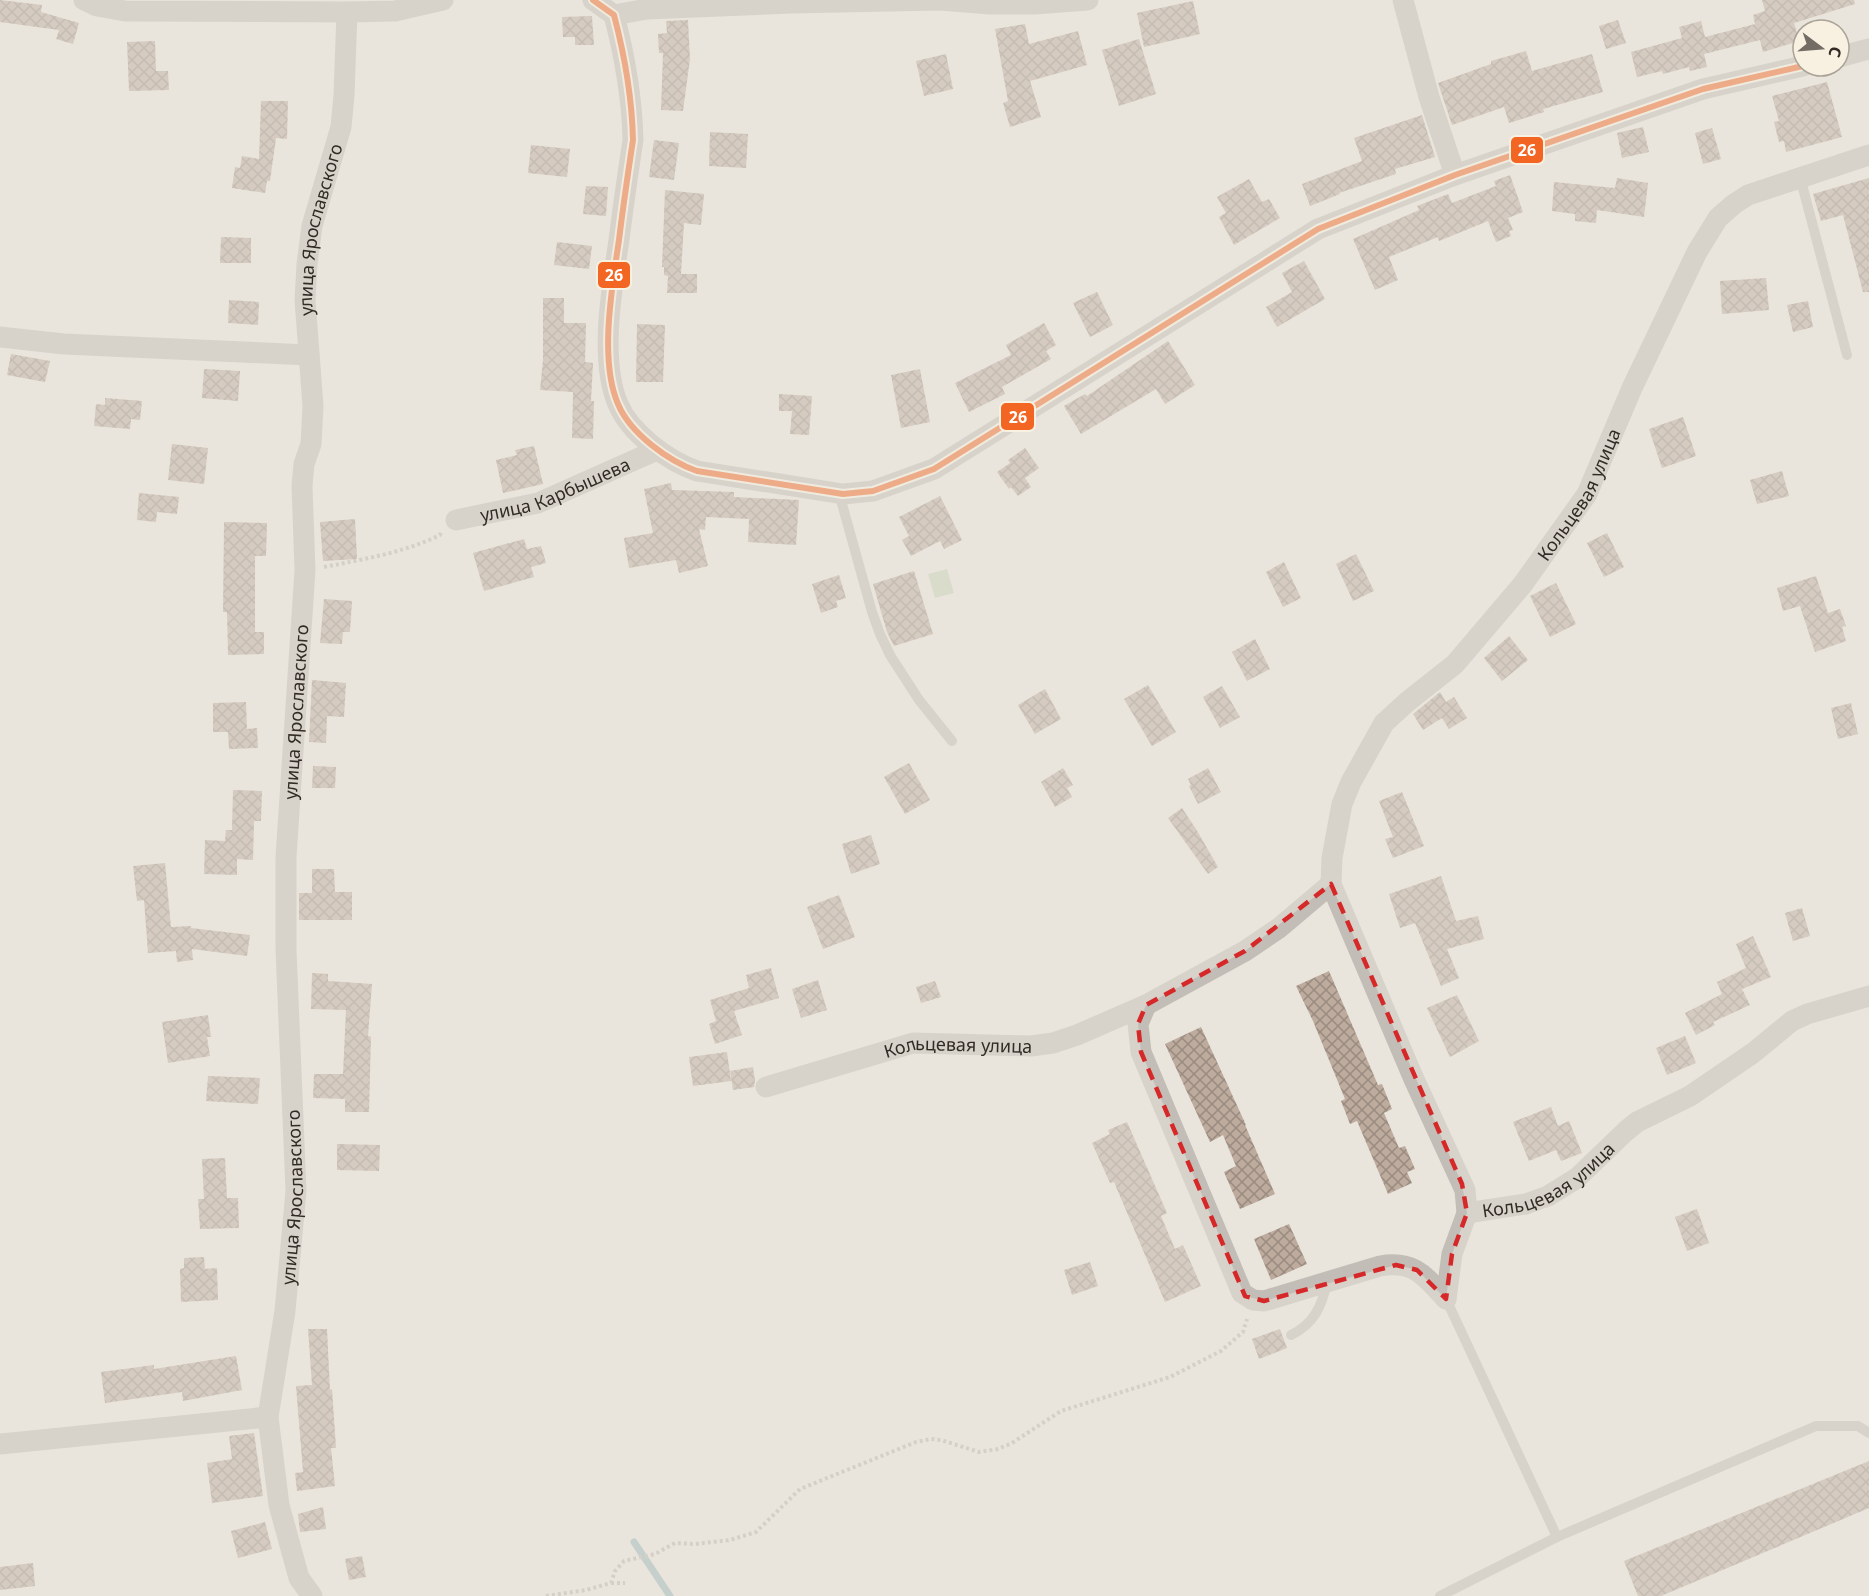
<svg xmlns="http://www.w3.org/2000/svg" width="1869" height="1596" font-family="'Noto Sans',sans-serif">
<defs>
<pattern id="building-cross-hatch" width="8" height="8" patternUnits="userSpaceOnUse" patternTransform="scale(1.5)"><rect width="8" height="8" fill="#bdab9d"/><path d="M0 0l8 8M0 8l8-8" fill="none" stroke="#9a8b80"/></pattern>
</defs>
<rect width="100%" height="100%" fill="#eae5dc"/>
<polygon fill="#c7d0b6" points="947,569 954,593 935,598 928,574"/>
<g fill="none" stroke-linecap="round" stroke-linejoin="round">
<polyline stroke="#99b6ba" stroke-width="7" points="634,1542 670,1596"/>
</g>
<g fill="url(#building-cross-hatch)">
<polygon points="0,0 42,5 41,12 79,23 73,44 56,39 59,30 0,22"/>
<polygon points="1762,0 1854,0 1855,4 1794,23 1799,41 1763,52 1760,40 1704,54 1707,67 1690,71 1689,67 1663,74 1662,71 1637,77 1631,52 1682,38 1679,27 1701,21 1705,37 1755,24 1753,15 1765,11"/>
<polygon points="1193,1 1200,34 1144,47 1137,13"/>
<polygon points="592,16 594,45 575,45 575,37 563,37 562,17"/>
<polygon points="688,20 690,59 683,111 661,110 663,53 659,53 658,34 667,33 666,21"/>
<polygon points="1618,20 1626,43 1606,49 1599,26"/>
<polygon points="1025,24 1029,44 1078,31 1087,65 1030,81 1041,117 1010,127 1003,103 1008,101 995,29"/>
<polygon points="1139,39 1156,94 1119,106 1102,50"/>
<polygon points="155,41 156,71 168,71 169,90 129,91 127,42"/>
<polygon points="1526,51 1532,71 1592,54 1603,92 1543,109 1544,112 1509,123 1504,107 1452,125 1438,83 1491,64 1491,61"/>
<polygon points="946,54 953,89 924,96 916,61"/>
<polygon points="1827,82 1842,137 1786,152 1784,141 1779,142 1774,122 1779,121 1772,96"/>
<polygon points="261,101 288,101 287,139 276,138 270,181 267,181 265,193 232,188 235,167 240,168 242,156 259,159"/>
<polygon points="1422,115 1435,157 1395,169 1396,174 1339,193 1340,194 1310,206 1302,184 1362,161 1354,138"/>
<polygon points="1643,127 1649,152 1622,158 1617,133"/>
<polygon points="1712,128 1721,159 1703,164 1695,133"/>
<polygon points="710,132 748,134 746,168 709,166"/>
<polygon points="654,140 679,143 674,180 649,177"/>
<polygon points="531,145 570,149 567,177 528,173"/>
<polygon points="1510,175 1523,212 1508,218 1513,230 1509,231 1511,236 1496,242 1488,221 1439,241 1438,237 1389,257 1398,280 1375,290 1353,239 1419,210 1417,206 1448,194 1452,203 1496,186 1494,181"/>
<polygon points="1617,178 1648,183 1644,217 1597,210 1596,223 1575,221 1575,214 1552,211 1554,182 1615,188"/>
<polygon points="1869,178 1869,292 1863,292 1843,215 1821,221 1813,194"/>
<polygon points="1249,179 1262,202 1269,199 1280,218 1234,245 1219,217 1226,213 1217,197"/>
<polygon points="586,186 608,187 606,216 583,214"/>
<polygon points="665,190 704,194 701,225 684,223 681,274 697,274 697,293 667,293 668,276 664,275 664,267 662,267"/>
<polygon points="221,237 251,238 251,263 220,263"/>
<polygon points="557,242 592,246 589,269 554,265"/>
<polygon points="1304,261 1325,299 1277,327 1266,307 1292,292 1282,273"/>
<polygon points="1766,278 1769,310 1722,314 1720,281"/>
<polygon points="1097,292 1113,325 1090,337 1073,303"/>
<polygon points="543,298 564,298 564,323 586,323 585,362 593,363 591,401 594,401 593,439 572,438 573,392 540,390 543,360"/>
<polygon points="229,300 259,302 258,325 228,323"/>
<polygon points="1808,301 1813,327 1793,332 1787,305"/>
<polygon points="1044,323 1056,345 1046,351 1051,359 1002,387 1005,394 969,412 955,383 1011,355 1006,345"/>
<polygon points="637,324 665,325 663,382 636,382"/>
<polygon points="1168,341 1195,385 1165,404 1156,389 1081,434 1064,406 1085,394 1087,396"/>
<polygon points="11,354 50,361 45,382 7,375"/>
<polygon points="204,369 240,371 238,401 202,398"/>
<polygon points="920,369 930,422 901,428 891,375"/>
<polygon points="779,394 812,396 809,435 790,434 792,411 779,411"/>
<polygon points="105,398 142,401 140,420 131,419 130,429 94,426 96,404 105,405"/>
<polygon points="1683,417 1696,456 1662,468 1649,429"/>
<polygon points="172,444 208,448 204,484 168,480"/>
<polygon points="534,446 543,484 503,493 496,460 517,455 515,450"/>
<polygon points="1025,448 1039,468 1025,478 1031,487 1018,496 1011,487 1009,489 997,472 1010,463 1008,460"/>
<polygon points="1782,471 1789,496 1757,504 1750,480"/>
<polygon points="671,483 672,490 734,492 734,497 799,500 796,545 748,542 749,519 706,517 705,530 699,529 708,566 679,573 676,560 629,568 624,538 653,533 644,489"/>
<polygon points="139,493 179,497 177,514 157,512 156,522 137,520"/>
<polygon points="940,496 962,540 944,549 940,541 911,556 902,540 909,536 899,517"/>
<polygon points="355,519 357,559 323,561 320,522"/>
<polygon points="224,522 267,523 266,556 255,556 255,632 264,632 264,654 228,655 227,612 223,612"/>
<polygon points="1607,533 1624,567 1604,577 1587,543"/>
<polygon points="524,539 527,549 541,546 546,563 531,567 534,577 484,591 473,553"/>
<polygon points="1356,554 1374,591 1353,601 1336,564"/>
<polygon points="1284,562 1301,598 1283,607 1266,572"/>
<polygon points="914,571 933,634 894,646 887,632 873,584"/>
<polygon points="839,575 846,598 836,601 838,607 821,613 812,584"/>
<polygon points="1816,576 1828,613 1840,609 1846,626 1842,627 1846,641 1815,652 1800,606 1783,611 1777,588"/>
<polygon points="1556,583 1576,624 1550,637 1530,596"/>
<polygon points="324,599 352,601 350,632 343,632 342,644 320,643"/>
<polygon points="1509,636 1528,660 1502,681 1484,658"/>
<polygon points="1255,639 1270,669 1247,681 1232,652"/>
<polygon points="312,680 346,683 344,717 327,716 326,743 309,742"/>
<polygon points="1148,685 1176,732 1152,746 1124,699"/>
<polygon points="1222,686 1240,717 1220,728 1203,697"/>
<polygon points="1045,689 1061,719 1035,734 1018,705"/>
<polygon points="1440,692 1446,702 1454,697 1467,718 1449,729 1442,718 1423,730 1413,714"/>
<polygon points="246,702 247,729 257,728 258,748 229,749 228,732 213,732 213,703"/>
<polygon points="1851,703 1858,734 1838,739 1831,708"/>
<polygon points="909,763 930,800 905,814 884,777"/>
<polygon points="313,766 336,767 335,788 312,788"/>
<polygon points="1063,768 1073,785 1067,788 1072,797 1055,807 1041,782"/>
<polygon points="1208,768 1221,792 1198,804 1189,786 1191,785 1188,779"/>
<polygon points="233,790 262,791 261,821 254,821 253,860 237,859 237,875 204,874 205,840 225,841 226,830 232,830"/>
<polygon points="1402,792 1424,846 1393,858 1385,839 1393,837 1379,801"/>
<polygon points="1182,808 1196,829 1218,867 1208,874 1168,818"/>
<polygon points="871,835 880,864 851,874 842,844"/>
<polygon points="165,863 171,927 191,926 191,928 250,935 247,956 192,949 193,960 177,962 176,951 148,953 144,900 137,901 133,866"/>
<polygon points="312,869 334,869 335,892 352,892 352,920 299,920 299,893 312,893"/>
<polygon points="1441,876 1456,921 1478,916 1484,939 1447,949 1459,978 1441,986 1415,923 1400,928 1389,894"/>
<polygon points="839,895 855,937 823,949 807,907"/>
<polygon points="1802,908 1810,936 1793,941 1785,913"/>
<polygon points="1753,936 1771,977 1742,989 1750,1005 1713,1022 1715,1025 1696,1035 1685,1013 1722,994 1717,982 1746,968 1736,944"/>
<polygon points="771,968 779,998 734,1011 742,1035 715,1044 709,1024 716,1021 710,1000 749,988 746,975"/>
<polygon points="1329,971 1378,1085 1382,1084 1392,1109 1384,1113 1399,1148 1405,1146 1415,1169 1407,1172 1412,1183 1388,1194 1357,1121 1350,1124 1341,1101 1345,1099 1313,1021 1296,986"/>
<polygon points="312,973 328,974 328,981 372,984 368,1036 371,1037 369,1112 345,1112 345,1099 313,1098 314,1074 343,1074 346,1010 311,1009"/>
<polygon points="818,980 827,1010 801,1018 792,989"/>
<polygon points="935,981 941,997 921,1003 916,987"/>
<polygon points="1457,995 1479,1041 1450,1057 1427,1008"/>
<polygon points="208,1015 211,1037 207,1037 210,1056 168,1063 162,1022"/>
<polygon points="1201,1027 1246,1125 1245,1125 1275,1194 1240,1209 1224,1172 1236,1166 1223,1135 1210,1142 1165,1044"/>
<polygon points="1685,1036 1696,1063 1667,1075 1656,1048"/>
<polygon points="727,1052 731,1081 693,1086 689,1057"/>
<polygon points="753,1067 755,1081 754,1087 733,1090 730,1071"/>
<polygon points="208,1076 260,1078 258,1104 206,1101"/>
<polygon points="1551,1107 1558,1126 1569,1121 1582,1153 1561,1161 1556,1150 1529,1161 1513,1122"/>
<polygon points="1127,1122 1167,1213 1161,1216 1175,1249 1183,1245 1201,1286 1165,1302 1114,1182 1110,1183 1092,1143 1110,1134 1108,1130"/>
<polygon points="337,1144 380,1145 379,1171 337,1170"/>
<polygon points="225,1158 227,1198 238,1198 239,1228 200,1229 198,1199 204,1199 202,1159"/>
<polygon points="1697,1209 1709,1243 1687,1251 1675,1217"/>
<polygon points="1289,1224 1307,1264 1271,1280 1254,1239"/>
<polygon points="204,1257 205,1269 217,1268 218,1300 181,1302 180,1269 184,1268 184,1258"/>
<polygon points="1090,1262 1098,1286 1072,1295 1064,1270"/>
<polygon points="308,1329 327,1329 330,1390 332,1389 336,1448 331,1448 335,1486 297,1491 295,1473 303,1472 296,1386 312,1385"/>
<polygon points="1280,1329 1287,1348 1259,1359 1252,1339"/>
<polygon points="236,1356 242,1390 183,1401 182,1392 105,1403 101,1372 154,1365 154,1369"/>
<polygon points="254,1433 263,1496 212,1503 207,1463 232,1459 229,1436"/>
<polygon points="1869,1461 1869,1508 1661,1596 1638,1596 1624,1561"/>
<polygon points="323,1507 326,1529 300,1532 298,1514"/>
<polygon points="265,1522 272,1549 238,1558 231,1531"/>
<polygon points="362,1556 366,1577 349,1580 345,1559"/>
<polygon points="33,1563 35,1586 0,1590 0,1567"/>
</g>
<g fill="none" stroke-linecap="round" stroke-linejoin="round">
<g stroke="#bbb6ae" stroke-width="4" stroke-dasharray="3 3" stroke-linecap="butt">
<path d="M324,567c40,-8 79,-14 116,-32l1,-4"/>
<polyline points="611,1583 625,1583"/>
<polyline points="546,1596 586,1590 611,1583 615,1571 624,1561 655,1554 675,1543 695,1544 730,1540 756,1532 800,1489 916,1442 931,1439 941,1440 979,1452 998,1449 1012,1443 1061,1411 1170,1377 1221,1351 1243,1332 1247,1319"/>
</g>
<g stroke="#c2bdb6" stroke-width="10">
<polyline points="1800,177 1847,355"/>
<polyline points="839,493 872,612 880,634 890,655 919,700 952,741"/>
<polyline points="1446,1299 1557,1537"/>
<path d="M1291,1335c23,-11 31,-29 36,-53"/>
<polyline points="1440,1596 1557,1537 1816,1426 1858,1426 1869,1433"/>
</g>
<g stroke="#c2bdb6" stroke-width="21">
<polyline points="84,0 97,6 125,11 347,12 395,11 443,0"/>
<path d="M593,0l21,15c11,42 18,81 19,125 -5,33 -10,67 -14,100 -7,47 -20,120 -1,164 12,29 50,57 79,67l146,23 30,-3 61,-22 384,-240 137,-54 248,-86 100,-23"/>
<polyline points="1403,0 1429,97 1455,175"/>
<polyline points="614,15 647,9 792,3 940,0 990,4 1035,4 1088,0"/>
<polyline points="1839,57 1869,49"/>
<polyline points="0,337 64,344 309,355"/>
<path id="s1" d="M456,520l82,-17 119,-53"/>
<path d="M1146,1005l-8,19 3,28 101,241 11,7 11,1 116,-35c34,-6 45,10 66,33"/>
<path id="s2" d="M766,1087l147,-44 118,3 22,-3 24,-8 69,-30 99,-54 34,-23 52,-44"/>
<path id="s3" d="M1467,1213l59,-9 22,-8 29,-18 49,-47 11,-9 53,-26 63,-43 39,-32 15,-7 62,-18"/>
<path id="s4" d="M1446,1299l6,-45 15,-41 -2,-23 -52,-113 -82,-193 1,-26 10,-54 9,-22 33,-59 23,-21 48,-38 68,-80 64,-90 45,-106 65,-136 21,-34 16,-14 14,-9 121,-40"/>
<polyline points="0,1444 268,1417"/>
<path id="s5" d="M312,1596l-13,-18 -20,-73 -11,-88 17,-106 11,-120 -10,-242v-92l19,-287 -3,-84 2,-22 7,-20 2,-38 -8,-106 2,-36 5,-38 29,-99 3,-32 3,-83"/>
</g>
<defs>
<path id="bus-1" d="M593,0l21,15c11,42 18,81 19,125 -5,33 -10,67 -14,100 -7,47 -20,120 -1,164 12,29 50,57 79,67l146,23 30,-3 61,-22 384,-240 137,-54 248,-86 100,-23"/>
</defs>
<use href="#bus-1" stroke="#f8f1e2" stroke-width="10"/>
<use href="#bus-1" stroke="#f26522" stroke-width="6"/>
</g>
<path d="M0 0H1869V1596H0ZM1331,884l131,300 5,29 -15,41 -6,45 -29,-29 -21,-5 -132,36 -19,-5 -104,-244 -3,-28 8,-19 99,-54z" fill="#eae5dc" fill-opacity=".55" fill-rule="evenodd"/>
<path fill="none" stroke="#d62828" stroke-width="4.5" stroke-dasharray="12 8" stroke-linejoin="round" d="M1331,884l131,300 5,29 -15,41 -6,45 -29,-29 -21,-5 -132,36 -19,-5 -104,-244 -3,-28 8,-19 99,-54z"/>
<g text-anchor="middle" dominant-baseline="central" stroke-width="6" stroke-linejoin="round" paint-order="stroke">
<g font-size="18" fill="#322b25" stroke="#f8f1e2">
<text stroke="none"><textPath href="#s5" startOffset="1380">улица Ярославского</textPath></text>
<text stroke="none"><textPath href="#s1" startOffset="104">улица Карбышева</textPath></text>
<text stroke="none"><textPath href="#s4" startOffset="922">Кольцевая улица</textPath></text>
<text stroke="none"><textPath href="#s5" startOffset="894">улица Ярославского</textPath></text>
<text stroke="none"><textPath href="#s2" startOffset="198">Кольцевая улица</textPath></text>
<text stroke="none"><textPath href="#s3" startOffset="90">Кольцевая улица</textPath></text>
<text stroke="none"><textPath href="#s5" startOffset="408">улица Ярославского</textPath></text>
</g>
</g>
<g stroke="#f8f1e2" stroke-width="2">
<rect x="1510" y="136" width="34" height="28" rx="6" fill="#f26522"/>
<rect x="597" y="261" width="34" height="28" rx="6" fill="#f26522"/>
<rect x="1000" y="402" width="35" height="29" rx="6" fill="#f26522"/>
</g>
<g font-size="16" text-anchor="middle" font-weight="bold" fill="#fff">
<text x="1527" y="156">26</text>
<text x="614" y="281">26</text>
<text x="1018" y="423">26</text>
</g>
<g transform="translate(1821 48) rotate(106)"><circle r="28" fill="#f8f1e2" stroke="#a9a296" stroke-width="1.5"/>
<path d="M0-4.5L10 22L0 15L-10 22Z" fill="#726c65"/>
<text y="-9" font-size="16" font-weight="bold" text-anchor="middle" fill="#322b25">С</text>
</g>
</svg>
